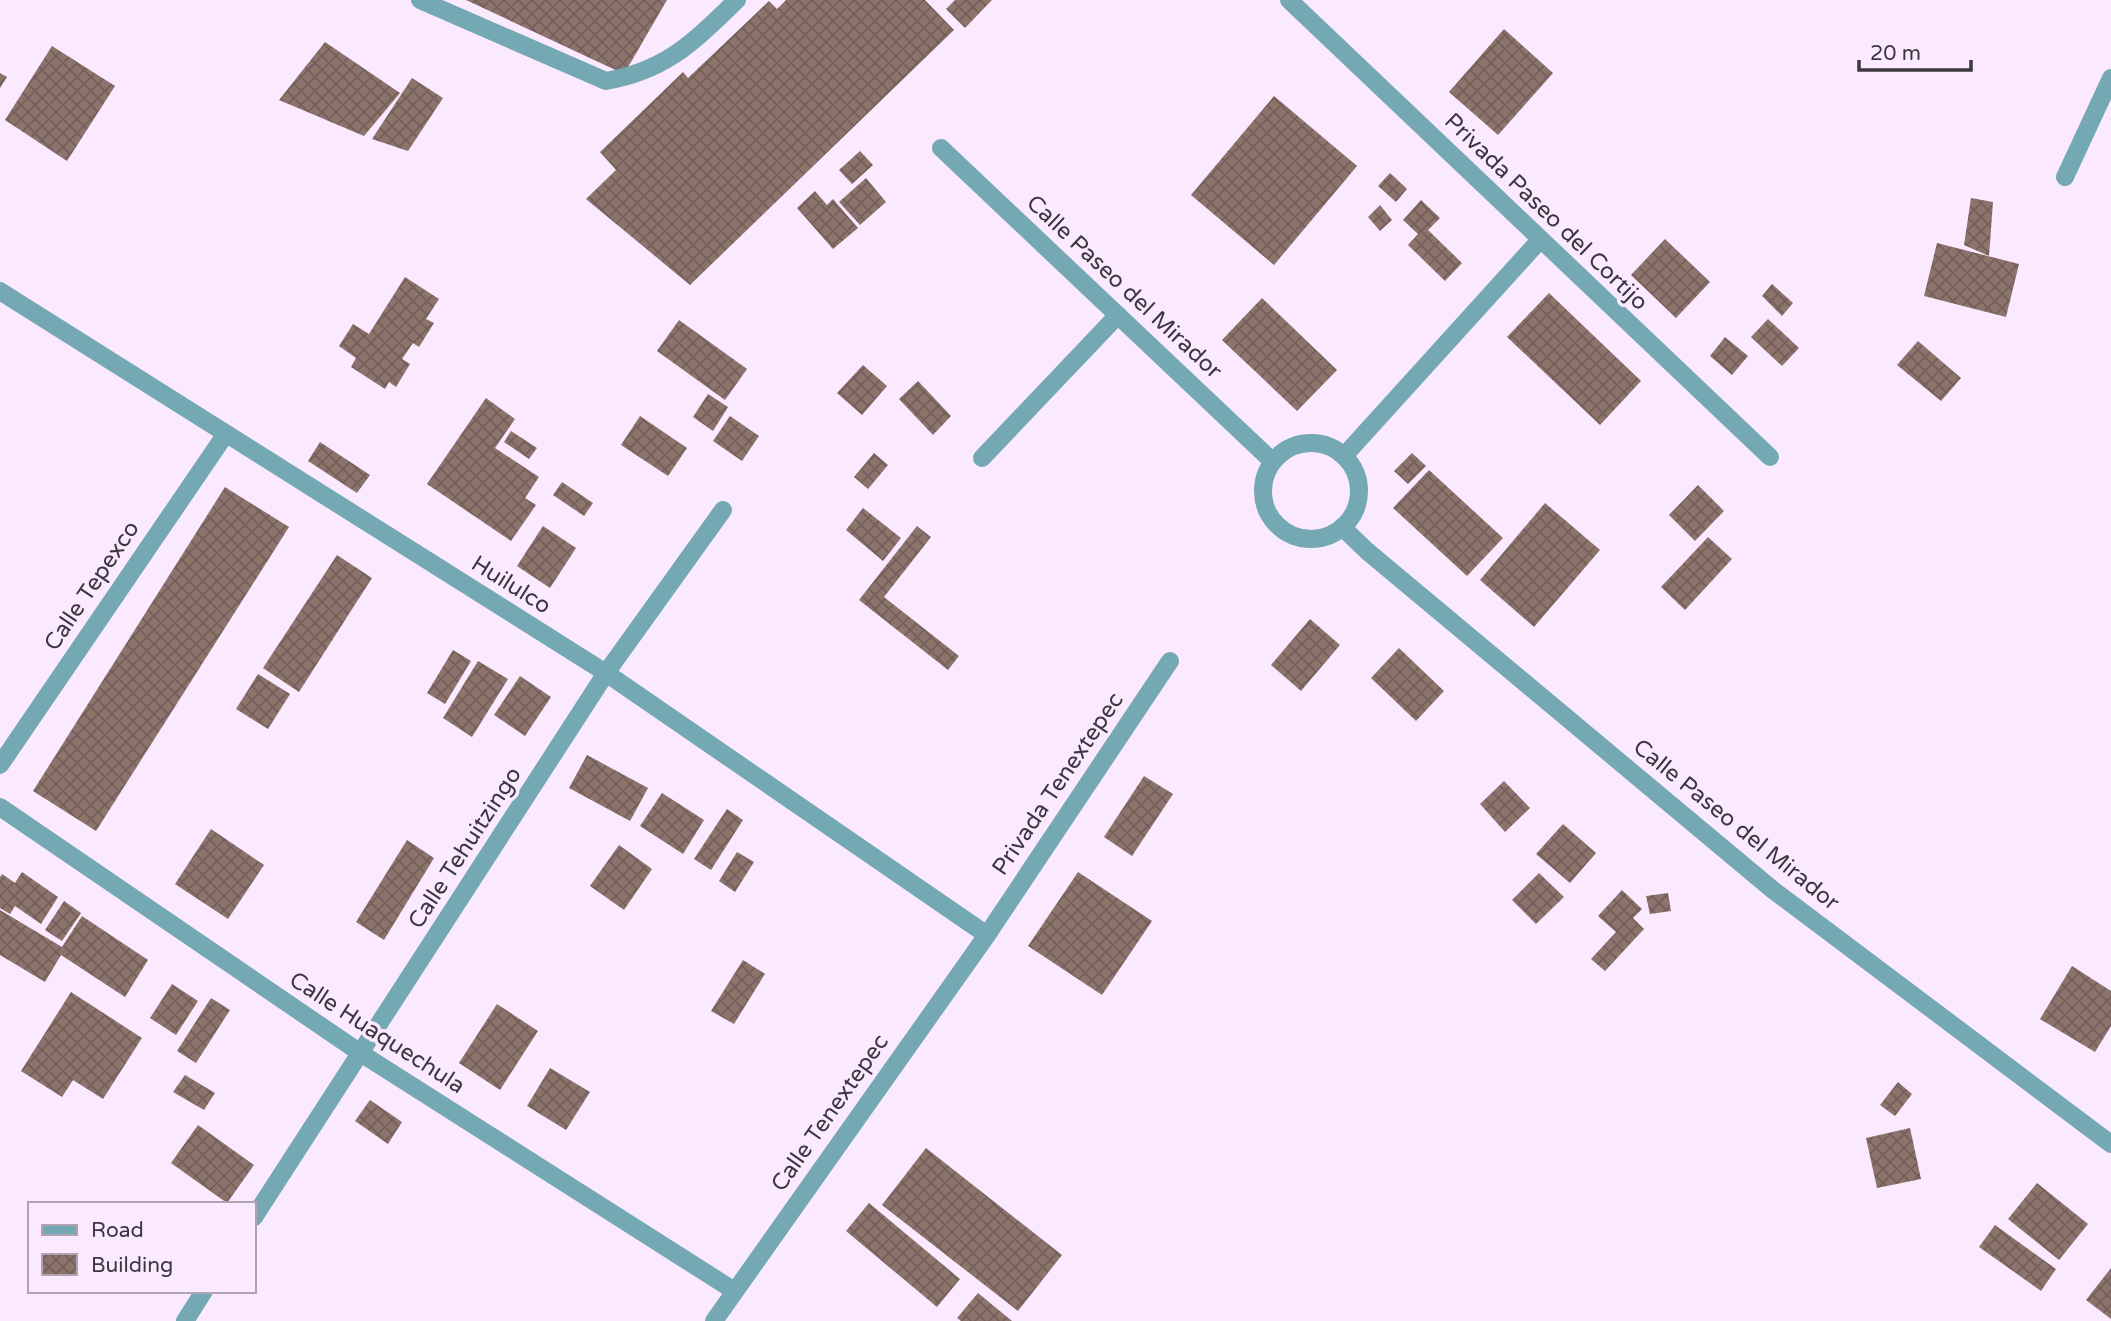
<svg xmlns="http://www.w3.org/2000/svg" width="2111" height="1321" font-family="'Varela Round',sans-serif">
<defs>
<pattern id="building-cross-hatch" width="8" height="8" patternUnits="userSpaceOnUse" patternTransform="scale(1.75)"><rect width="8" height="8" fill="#8c736c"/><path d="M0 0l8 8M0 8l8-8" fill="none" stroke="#745f5a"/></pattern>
</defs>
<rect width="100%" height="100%" fill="#fbeaff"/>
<g fill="url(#building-cross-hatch)">
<polygon points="466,0 667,0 624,74"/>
<polygon points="786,0 925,0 954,30 690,285 586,199 616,170 600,152 683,72 688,78 769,1 777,9"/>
<polygon points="955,0 992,0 965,28 946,9"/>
<polygon points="1504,29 1553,73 1498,135 1449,92"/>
<polygon points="325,42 400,93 364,136 279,100"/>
<polygon points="52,46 115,86 67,161 5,120"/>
<polygon points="0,73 7,77 0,88"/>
<polygon points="412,78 443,98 408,151 372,139"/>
<polygon points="1274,96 1357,166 1274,265 1191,195"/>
<polygon points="860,151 873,165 852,184 839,170"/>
<polygon points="1390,173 1407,189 1396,202 1378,186"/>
<polygon points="866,178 886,202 860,225 839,202"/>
<polygon points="815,191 827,205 833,199 858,228 833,249 797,208"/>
<polygon points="1971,198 1993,202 1989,256 1964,245"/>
<polygon points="1421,200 1440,218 1428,230 1462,263 1445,281 1408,245 1418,234 1403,220"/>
<polygon points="1380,205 1392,220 1380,231 1368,217"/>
<polygon points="1665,239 1710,282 1676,318 1631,275"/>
<polygon points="1937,243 2019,264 2006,317 1924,296"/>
<polygon points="405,277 439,299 426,319 434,323 419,347 413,343 402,359 410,364 396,387 389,382 385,389 351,367 356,358 339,346 353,324 369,334"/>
<polygon points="1772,284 1793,303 1782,316 1762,296"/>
<polygon points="1549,293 1641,381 1600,425 1507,337"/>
<polygon points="1262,298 1337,370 1297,411 1222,340"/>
<polygon points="1768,319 1799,348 1782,366 1751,337"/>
<polygon points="679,320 747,369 725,400 657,351"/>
<polygon points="1725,337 1748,356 1732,375 1710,356"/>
<polygon points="1918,341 1961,378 1941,401 1897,365"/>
<polygon points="863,365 887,386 862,415 837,393"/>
<polygon points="918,381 951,416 933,435 899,399"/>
<polygon points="708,394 728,407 713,431 693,417"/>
<polygon points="486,398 515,419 495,448 539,477 525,498 536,505 511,541 427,484"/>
<polygon points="640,416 687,448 668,476 621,445"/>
<polygon points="730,416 759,436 742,461 713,441"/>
<polygon points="511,431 537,448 529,459 504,442"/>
<polygon points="320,442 370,475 357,493 308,461"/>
<polygon points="874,453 888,465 868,489 854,477"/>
<polygon points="1412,453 1426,466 1408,484 1394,471"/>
<polygon points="1429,470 1503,538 1467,576 1393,508"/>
<polygon points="562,482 593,503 584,516 553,495"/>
<polygon points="1698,485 1724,511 1695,541 1669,515"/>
<polygon points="225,487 289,527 96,831 33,791"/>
<polygon points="1545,503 1600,550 1534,627 1480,580"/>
<polygon points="863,508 901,538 883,561 846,530"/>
<polygon points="543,526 576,548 550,588 517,566"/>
<polygon points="917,526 931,537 884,597 959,656 948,670 859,600"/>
<polygon points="1708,537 1732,559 1685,610 1661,587"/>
<polygon points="337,555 372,578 299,692 263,668"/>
<polygon points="1310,619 1340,645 1301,691 1271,665"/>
<polygon points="1399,648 1444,691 1416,721 1371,678"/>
<polygon points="453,650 471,661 445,704 427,693"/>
<polygon points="478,661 508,679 472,737 443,718"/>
<polygon points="258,674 290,694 268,729 236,709"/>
<polygon points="520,676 551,697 525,736 494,715"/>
<polygon points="587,755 648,788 630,821 569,788"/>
<polygon points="1144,776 1173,794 1132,856 1104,837"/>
<polygon points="1504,781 1530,808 1505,832 1480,804"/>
<polygon points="662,793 704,820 683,854 640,826"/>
<polygon points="727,809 743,820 711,870 694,859"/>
<polygon points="1563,824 1596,853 1570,883 1536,854"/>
<polygon points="211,829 264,865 228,919 175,884"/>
<polygon points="407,840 434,858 384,940 356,922"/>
<polygon points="619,845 652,869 624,910 590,886"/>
<polygon points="737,852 754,862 735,892 719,881"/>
<polygon points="22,872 58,897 41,924 15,906 10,914 0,908 0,877 2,874 15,883"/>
<polygon points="1078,872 1152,921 1102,995 1028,946"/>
<polygon points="1539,873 1564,897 1536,924 1512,900"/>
<polygon points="1622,890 1642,909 1633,918 1644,929 1605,971 1591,959 1616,932 1598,916"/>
<polygon points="1668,893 1671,911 1650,914 1646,896"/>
<polygon points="64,901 81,913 62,941 45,930"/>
<polygon points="0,910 62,947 82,916 148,960 125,997 61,955 45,982 0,955"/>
<polygon points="743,960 765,974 734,1024 711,1011"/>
<polygon points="2072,966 2111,991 2111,1026 2095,1052 2040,1019"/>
<polygon points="172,984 198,1001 176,1035 150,1018"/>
<polygon points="71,992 142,1038 103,1099 73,1080 62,1097 21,1071"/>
<polygon points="211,998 230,1010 196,1063 177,1051"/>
<polygon points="497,1004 538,1031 500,1090 459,1063"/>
<polygon points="550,1068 590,1092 566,1130 527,1106"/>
<polygon points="185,1075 215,1093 204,1110 173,1092"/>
<polygon points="1898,1082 1912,1094 1895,1116 1880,1105"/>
<polygon points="370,1100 402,1122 388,1144 355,1121"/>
<polygon points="198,1125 254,1165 227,1203 171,1163"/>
<polygon points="1910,1128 1921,1179 1877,1188 1866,1138"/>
<polygon points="926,1148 1062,1255 1018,1311 882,1205"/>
<polygon points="2037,1183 2088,1224 2059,1260 2008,1219"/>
<polygon points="869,1203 960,1279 937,1307 846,1231"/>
<polygon points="1995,1225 2056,1269 2041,1291 1979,1247"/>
<polygon points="2111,1268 2111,1319 2086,1300"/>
<polygon points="978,1293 1012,1321 961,1321 957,1318"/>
</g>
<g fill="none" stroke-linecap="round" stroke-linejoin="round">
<g stroke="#74a9b4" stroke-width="18">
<path d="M420,0l186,81c62,-11 88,-40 131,-81"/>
<polyline points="1289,0 1770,457"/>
<polyline points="941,148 1272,461"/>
<polyline points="2065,177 2111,78"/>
<polyline points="0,291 606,673 987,935"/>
<circle cx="1311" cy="491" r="48"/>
<polyline points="1344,456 1539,241"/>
<polyline points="982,458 1118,315"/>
<polyline points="1342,527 1367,551 1773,890 2111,1144"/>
<polyline points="0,765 225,435"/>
<polyline points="0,807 362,1054 733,1290"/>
<polyline points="254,1217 606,673 723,510"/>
<polyline points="185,1321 204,1291"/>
<polyline points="714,1321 987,935 1170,661"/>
</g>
</g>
<g text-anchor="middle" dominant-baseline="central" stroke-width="7" stroke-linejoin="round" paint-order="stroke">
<g font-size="23" fill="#3c363e" stroke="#fbeaff">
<text transform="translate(1546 212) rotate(44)">Privada Paseo del Cortijo</text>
<text transform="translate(1124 287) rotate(43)">Calle Paseo del Mirador</text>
<text transform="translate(511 585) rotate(32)">Huilulco</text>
<text transform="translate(92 586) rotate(-56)">Calle Tepexco</text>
<text transform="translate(1058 784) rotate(-56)">Privada Tenextepec</text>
<text transform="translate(1736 825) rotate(39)">Calle Paseo del Mirador</text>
<text transform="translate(465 848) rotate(-57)">Calle Tehuitzingo</text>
<text transform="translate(377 1033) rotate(33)">Calle Huaquechula</text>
<text transform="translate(830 1113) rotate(-55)">Calle Tenextepec</text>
</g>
</g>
<rect x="28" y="1202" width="228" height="91" fill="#fbeaff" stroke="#afa2b2" stroke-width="2"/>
<rect x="42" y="1225" width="35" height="10" fill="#74a9b4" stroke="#afa2b2" stroke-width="2"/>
<text x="91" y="1237" font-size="21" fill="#3c363e">Road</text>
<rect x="42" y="1254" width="35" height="21" fill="url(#building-cross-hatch)" stroke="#afa2b2" stroke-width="2"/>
<text x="91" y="1272" font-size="21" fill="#3c363e">Building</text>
<path d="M1859 60v10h112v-10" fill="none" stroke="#3c363e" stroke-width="3.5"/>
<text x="1870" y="60" font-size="21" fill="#3c363e" stroke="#fbeaff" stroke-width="5" paint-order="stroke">20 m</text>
</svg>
